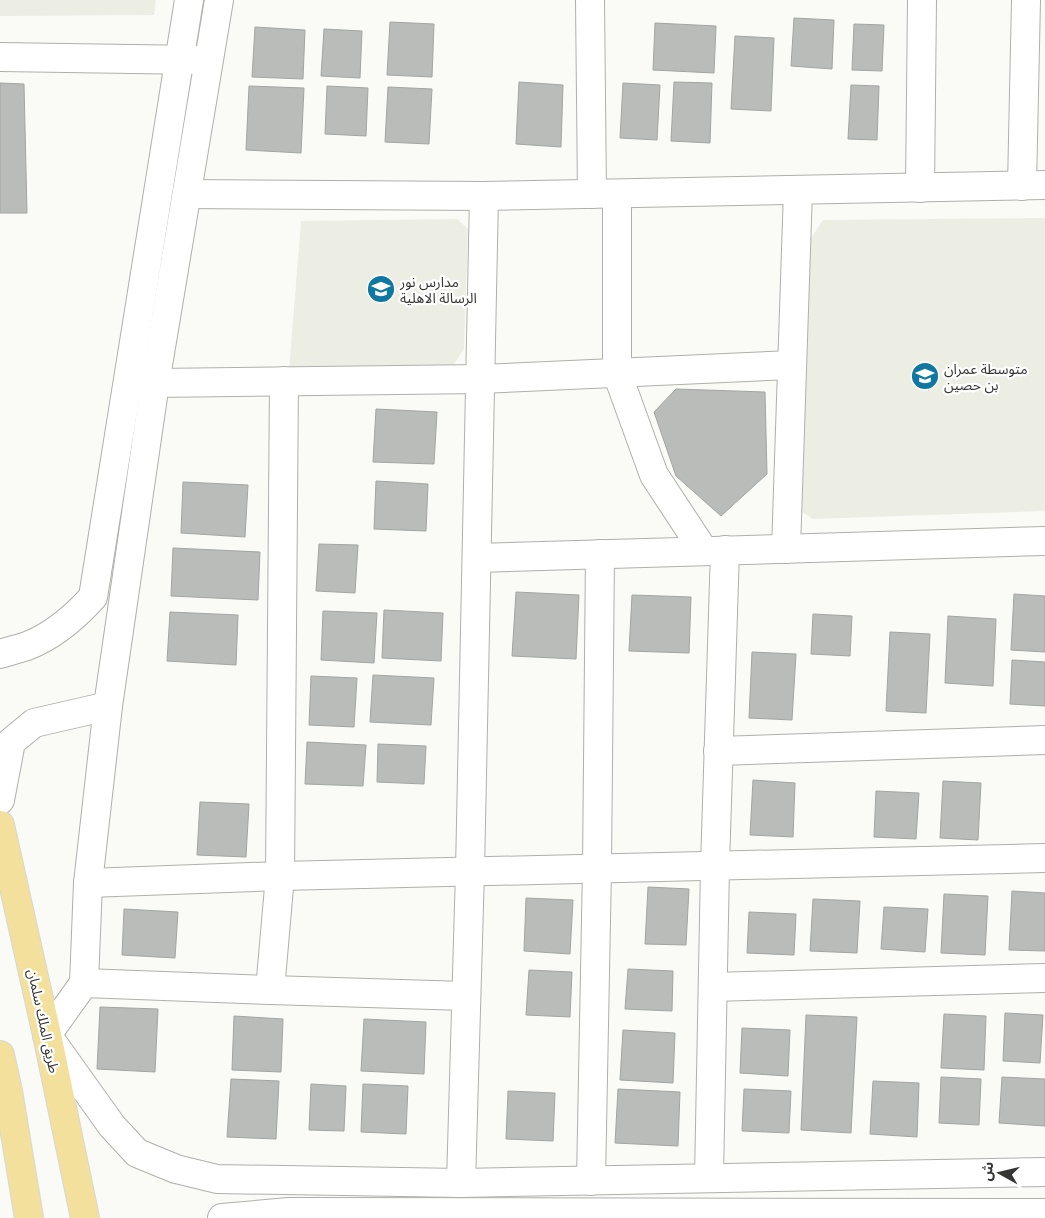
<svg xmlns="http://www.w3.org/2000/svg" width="1045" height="1218" font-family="'Playfair Display','Noto Sans Arabic',serif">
<rect width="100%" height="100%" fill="#fafbf7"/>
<g fill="#eceee3">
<polygon points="0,0 156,0 154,15 0,16"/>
<polygon points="1045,218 1045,511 813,519 802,512 809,241 823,220"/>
<polygon points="457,219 468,229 464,349 450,370 289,370 301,221"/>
</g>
<g fill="#b9bcb9" stroke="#a2a5a1">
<polygon points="794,18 834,20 832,69 791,66"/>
<polygon points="390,22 434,24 432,77 387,75"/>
<polygon points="655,23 716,26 714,73 653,70"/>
<polygon points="854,24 884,25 882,71 852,70"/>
<polygon points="255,27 305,30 303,79 252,77"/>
<polygon points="324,29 362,31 360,78 321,76"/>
<polygon points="735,36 774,38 771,111 731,109"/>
<polygon points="519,82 563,85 561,147 516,144"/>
<polygon points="674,82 712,83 710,143 671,141"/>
<polygon points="0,83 24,84 27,213 0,213"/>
<polygon points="623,83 660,85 657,140 620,138"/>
<polygon points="851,85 879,86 877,140 848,139"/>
<polygon points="249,86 304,88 301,153 246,150"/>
<polygon points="327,86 368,88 366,136 325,134"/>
<polygon points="388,87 432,89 429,144 385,142"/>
<polygon points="676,389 765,392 767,474 721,516 676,476 654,412"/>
<polygon points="376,409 437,412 434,464 373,462"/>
<polygon points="376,481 428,484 426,531 374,529"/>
<polygon points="183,482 248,485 245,537 181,533"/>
<polygon points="319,544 358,545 355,593 316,591"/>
<polygon points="173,548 260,552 258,600 171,596"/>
<polygon points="516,592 579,595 576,659 512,656"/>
<polygon points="1014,594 1045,596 1045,652 1011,650"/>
<polygon points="632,595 691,597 689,653 629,651"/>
<polygon points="384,610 443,613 441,661 382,658"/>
<polygon points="323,611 377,613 374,663 321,660"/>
<polygon points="170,612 238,615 236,665 167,661"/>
<polygon points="813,614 852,616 850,656 811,654"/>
<polygon points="948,616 996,619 993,686 945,683"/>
<polygon points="890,632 930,634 926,713 886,711"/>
<polygon points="752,652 796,654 792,720 749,718"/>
<polygon points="1012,660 1045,662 1045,706 1010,704"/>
<polygon points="373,675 434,678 431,725 370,722"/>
<polygon points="311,676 357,678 354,727 309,725"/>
<polygon points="307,742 366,745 363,786 305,784"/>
<polygon points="378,744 426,746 424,784 377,782"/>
<polygon points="753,780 795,783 793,837 750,835"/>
<polygon points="943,781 981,783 978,840 940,838"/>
<polygon points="876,791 919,793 916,839 874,837"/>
<polygon points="200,802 249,804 246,857 197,855"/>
<polygon points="648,887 689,889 686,945 645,944"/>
<polygon points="1012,891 1045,893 1045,951 1009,950"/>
<polygon points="944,894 988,896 985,955 941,953"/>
<polygon points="526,898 573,900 570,954 524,951"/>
<polygon points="813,899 860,901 857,953 810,951"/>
<polygon points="884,907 928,909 925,952 881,949"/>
<polygon points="124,909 178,912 175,958 122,955"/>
<polygon points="749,912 796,914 794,955 747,953"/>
<polygon points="628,969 673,971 672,1011 625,1009"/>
<polygon points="529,970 572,972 570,1017 526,1015"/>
<polygon points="100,1007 158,1009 155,1072 97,1069"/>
<polygon points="1005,1013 1043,1015 1040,1063 1003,1061"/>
<polygon points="944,1014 986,1016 984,1070 941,1068"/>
<polygon points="806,1015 857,1017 851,1133 801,1130"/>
<polygon points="234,1016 283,1019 281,1072 232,1070"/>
<polygon points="364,1019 426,1022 424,1074 361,1071"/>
<polygon points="742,1028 790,1030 788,1076 740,1073"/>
<polygon points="623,1030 675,1033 673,1083 620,1080"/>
<polygon points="941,1077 981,1079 979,1125 939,1123"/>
<polygon points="1002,1077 1045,1079 1045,1126 999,1123"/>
<polygon points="231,1079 279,1081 276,1139 227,1137"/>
<polygon points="873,1081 919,1083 917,1137 870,1134"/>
<polygon points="311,1084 346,1086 344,1131 309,1130"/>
<polygon points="363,1084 408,1086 406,1134 361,1132"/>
<polygon points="618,1089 680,1092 678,1146 615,1143"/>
<polygon points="744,1089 791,1091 789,1133 742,1131"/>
<polygon points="508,1091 555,1093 553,1141 506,1139"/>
</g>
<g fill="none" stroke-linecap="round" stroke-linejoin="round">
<defs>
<g id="minor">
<polyline points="219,0 155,383 108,706 88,883 84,983 47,1035 112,1126 137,1153 176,1169 217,1179 461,1183 1045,1172"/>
<polyline points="590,0 592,194"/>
<polyline points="0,57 198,60"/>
<polyline points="1022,186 1026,0"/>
<polyline points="920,188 922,0"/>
<polyline points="187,194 484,196 1045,185"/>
<polyline points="617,194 617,373 654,475 704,551"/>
<polyline points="155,383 480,379 792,365"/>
<polyline points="786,549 798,190"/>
<polyline points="477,558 1045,541"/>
<path d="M0,654c9,-3 18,-5 27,-8 26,-10 48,-29 66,-49l96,-597"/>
<polyline points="718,751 1045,740"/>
<polyline points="0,800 11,742 34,723 108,706"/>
<polyline points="88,883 280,876 1045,858"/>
<polyline points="84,983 270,990 466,996"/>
<polyline points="713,987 1045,978"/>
<polyline points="270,990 280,876 284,381"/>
<polyline points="709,1178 715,866 725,550"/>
<polyline points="591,1181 597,868 600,554"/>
<polyline points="461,1183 470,871 484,196"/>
<polyline points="222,1218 289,1212 1045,1213"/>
</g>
<g id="major">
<polyline points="0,825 47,1035 85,1218"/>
<polyline points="0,1055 8,1091 29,1218"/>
</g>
</defs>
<use href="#minor" stroke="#afb0ab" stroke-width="30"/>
<use href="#major" stroke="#d7d7d6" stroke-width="30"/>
<use href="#minor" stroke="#fff" stroke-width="28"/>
<use href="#major" stroke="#f2e09c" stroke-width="28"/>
</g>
<defs>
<symbol id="school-disc" viewBox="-11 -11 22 22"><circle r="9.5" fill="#0e78a2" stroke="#fff"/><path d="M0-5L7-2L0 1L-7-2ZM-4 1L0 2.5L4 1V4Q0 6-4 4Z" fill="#fff"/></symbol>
</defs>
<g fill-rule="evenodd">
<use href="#school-disc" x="365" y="273" width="32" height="32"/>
<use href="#school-disc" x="909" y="360" width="32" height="32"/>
</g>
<g text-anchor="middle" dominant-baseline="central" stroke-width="4.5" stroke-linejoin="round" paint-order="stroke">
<g font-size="14" fill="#353534" stroke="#fff" text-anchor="start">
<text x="400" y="281">مدارس نور<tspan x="400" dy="16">الرسالة الاهلية</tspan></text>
<text x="944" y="368">متوسطة عمران<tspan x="944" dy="16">بن حصين</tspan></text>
</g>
<g font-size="14" fill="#353534" stroke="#fff">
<text transform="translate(44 1021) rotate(78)">طريق الملك سلمان</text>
</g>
</g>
<g transform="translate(1000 1173) rotate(278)" stroke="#ffffff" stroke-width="4" paint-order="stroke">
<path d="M0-4L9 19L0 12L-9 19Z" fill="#353534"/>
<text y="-8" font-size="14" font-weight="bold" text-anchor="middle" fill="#353534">ش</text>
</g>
</svg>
